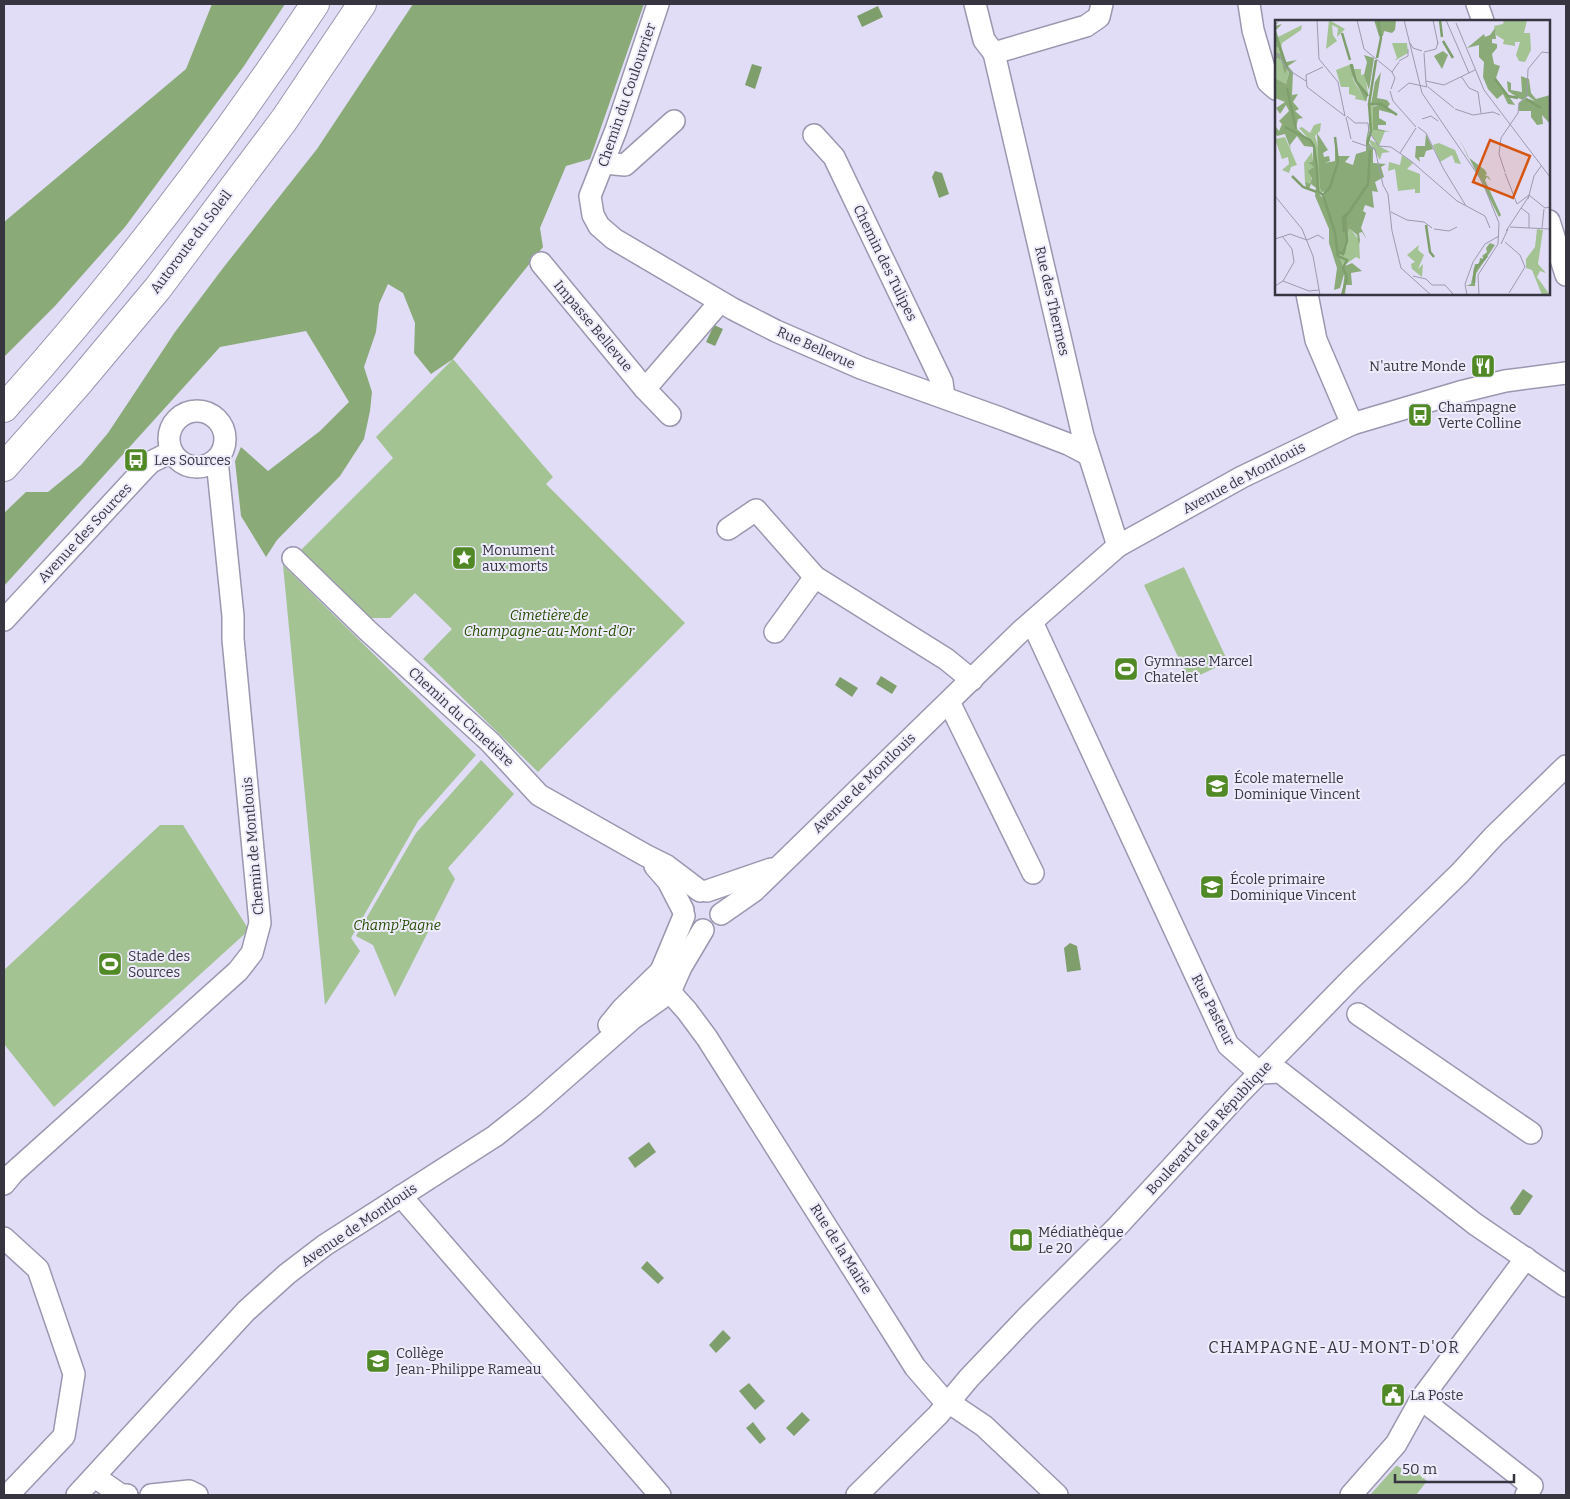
<svg xmlns="http://www.w3.org/2000/svg" width="1570" height="1499" font-family="Bitter,serif">
<rect width="100%" height="100%" fill="#e1ddf7"/>
<g fill="#a3c392">
<polygon points="453,359 553,477 546,484 685,623 538,772 423,659 452,629 415,593 390,618 362,618 298,553 393,458 376,437"/>
<polygon points="283,565 476,755 418,821 351,938 360,951 325,1005"/>
<polygon points="1184,567 1228,662 1189,680 1144,585"/>
<polygon points="481,760 514,794 448,868 455,879 395,997 373,945 356,936 416,833"/>
<polygon points="160,825 183,825 249,930 54,1107 4,1044 4,970"/>
<polygon points="1407,1465 1427,1481 1416,1495 1370,1495 1396,1466"/>
</g>
<g fill="#8aab78">
<polygon points="212,4 285,4 244,66 125,227 55,306 4,357 4,222 186,69"/>
<polygon points="413,4 644,4 590,159 566,166 540,228 543,247 453,359 431,374 414,353 415,323 403,293 388,284 379,304 376,332 364,367 372,392 370,411 364,439 340,476 277,540 266,557 241,516 235,461 241,447 268,471 320,431 349,402 306,331 220,347 4,586 4,513 26,492 48,492 81,465 108,433 175,332 223,268 317,149"/>
</g>
<g fill="#7e9f6c">
<polygon points="878,6 883,17 862,27 857,16"/>
<polygon points="752,64 762,67 755,89 745,85"/>
<polygon points="935,171 942,173 949,194 939,198 932,177"/>
<polygon points="714,325 723,329 715,346 706,342"/>
<polygon points="881,676 897,686 892,694 876,684"/>
<polygon points="840,677 858,688 852,697 835,685"/>
<polygon points="1070,943 1077,946 1081,970 1067,972 1064,948"/>
<polygon points="649,1142 656,1152 635,1168 628,1158"/>
<polygon points="1523,1189 1533,1196 1520,1215 1514,1215 1510,1208"/>
<polygon points="647,1261 664,1278 658,1284 641,1268"/>
<polygon points="723,1330 731,1338 716,1353 709,1345"/>
<polygon points="749,1383 765,1401 755,1410 739,1391"/>
<polygon points="802,1412 810,1420 794,1436 786,1428"/>
<polygon points="753,1422 766,1439 760,1444 746,1428"/>
</g>
<g fill="none" stroke-linecap="round" stroke-linejoin="round">
<defs>
<g id="minor">
<polyline points="658,4 616,130 590,196 593,215 599,226 614,239 733,309 776,331 861,368 1000,418 1068,444 1087,454"/>
<polyline points="975,4 984,40 994,53"/>
<polyline points="1102,4 1099,17 1086,26 994,53 1083,436 1118,546"/>
<polyline points="1249,4 1253,30 1268,82 1276,89"/>
<polyline points="1477,4 1483,21"/>
<polyline points="814,135 834,157 942,382 944,397"/>
<polyline points="604,163 625,165 674,121"/>
<polyline points="1549,221 1566,275"/>
<polyline points="541,263 645,389 670,415"/>
<polyline points="1307,294 1316,340 1352,424"/>
<polyline points="645,389 720,302"/>
<circle cx="197" cy="439" r="28"/>
<polyline points="728,529 756,510 815,577 946,659 972,680"/>
<polyline points="293,558 367,630 490,742 539,795 645,855 667,866 700,891"/>
<polyline points="4,620 144,469 151,462 171,452"/>
<polyline points="1032,622 1228,1045 1260,1073 1280,1072 1475,1224 1566,1286"/>
<polyline points="775,632 815,577"/>
<polyline points="949,702 1033,873"/>
<polyline points="655,866 668,881 683,910"/>
<polyline points="707,891 771,869"/>
<polyline points="721,914 754,891 1021,631 1118,546 1242,477 1352,424 1460,392 1505,381 1566,373"/>
<polyline points="661,971 670,992 687,1011 707,1038 915,1367 941,1397 984,1426 1057,1495"/>
<polyline points="1358,1014 1531,1133"/>
<polyline points="609,1025 622,1009 661,971 684,916"/>
<polyline points="4,1184 13,1173 238,971 252,953 260,923 233,639 233,616 217,460"/>
<polyline points="401,1196 660,1495"/>
<polyline points="4,1238 38,1269 74,1374 64,1436 8,1495"/>
<polyline points="1421,1399 1532,1486 1526,1495"/>
<polyline points="95,1477 121,1495 127,1495"/>
<polyline points="77,1495 246,1311 287,1274 325,1245 495,1136 533,1106 632,1019 670,992 681,967 703,930"/>
<polyline points="151,1495 189,1491 197,1495"/>
<polyline points="857,1495 938,1415 969,1378 1027,1317 1115,1229 1238,1095 1352,978 1460,873 1493,837 1566,766"/>
<polyline points="1351,1495 1396,1444 1421,1399 1526,1258"/>
</g>
<g id="highway">
<path d="M4,408c114,-127 217,-262 311,-404"/>
<polyline points="4,467 76,386 158,288 284,120 362,4"/>
</g>
</defs>
<use href="#minor" stroke="#9b97af" stroke-width="24"/>
<use href="#highway" stroke="#9b97af" stroke-width="30"/>
<use href="#minor" stroke="#fff" stroke-width="21"/>
<use href="#highway" stroke="#fff" stroke-width="28"/>
</g>
<defs>
<symbol id="restaurant-square" viewBox="-11 -11 22 22"><rect x="-9" y="-9" width="18" height="18" rx="4" fill="#508925" stroke="#eeecfc"/><path d="M-5-6h1v4h1v-4h1v4h1v-4h1v5L-1.5 .5V6h-2V.5L-5-1ZM5-6V6H3V1.5H1.5Q1.5-4 5-6Z" fill="#fff"/></symbol>
<symbol id="bus-square" viewBox="-11 -11 22 22"><rect x="-9" y="-9" width="18" height="18" rx="4" fill="#508925" stroke="#eeecfc"/><path d="M-5-6H5V4H4V6H2V4H-2V6H-4V4H-5ZM-3.5-4V0h7V-4ZM-3.5 1.2v1.5H-2V1.2ZM2 1.2v1.5H3.5V1.2Z" fill="#fff"/></symbol>
<symbol id="sight-square" viewBox="-11 -11 22 22"><rect x="-9" y="-9" width="18" height="18" rx="4" fill="#508925" stroke="#eeecfc"/><path d="M0-6L1.8-2.2L6-1.7L2.9 1.2L3.7 5.4L0 3.3L-3.7 5.4L-2.9 1.2L-6-1.7L-1.8-2.2Z" fill="#fff"/></symbol>
<symbol id="stadium-square" viewBox="-11 -11 22 22"><rect x="-9" y="-9" width="18" height="18" rx="4" fill="#508925" stroke="#eeecfc"/><path d="M0-5a6.5 5 0 1 0 0 10a6.5 5 0 1 0 0-10ZM-3.5-1.8h7v3.6h-7Z" fill="#fff"/></symbol>
<symbol id="school-square" viewBox="-11 -11 22 22"><rect x="-9" y="-9" width="18" height="18" rx="4" fill="#508925" stroke="#eeecfc"/><path d="M0-5L7-2L0 1L-7-2ZM-4 1L0 2.5L4 1V4Q0 6-4 4Z" fill="#fff"/></symbol>
<symbol id="library-square" viewBox="-11 -11 22 22"><rect x="-9" y="-9" width="18" height="18" rx="4" fill="#508925" stroke="#eeecfc"/><path d="M-6-4Q-3-5.5-.7-3.5V5Q-3 3-6 4ZM6-4Q3-5.5 .7-3.5V5Q3 3 6 4Z" fill="#fff"/></symbol>
<symbol id="civic-square" viewBox="-11 -11 22 22"><rect x="-9" y="-9" width="18" height="18" rx="4" fill="#508925" stroke="#eeecfc"/><path d="M-.6-6.5H3V-4.5H.6V-3L4-1V1h2V6H-6V1h2V-1L-.6-3ZM-1.2 2.5V6h2.4V2.5Z" fill="#fff"/></symbol>
</defs>
<g fill-rule="evenodd">
<use href="#restaurant-square" x="1469" y="352" width="28" height="28"/>
<use href="#bus-square" x="1406" y="401" width="28" height="28"/>
<use href="#bus-square" x="122" y="446" width="28" height="28"/>
<use href="#sight-square" x="450" y="544" width="28" height="28"/>
<use href="#stadium-square" x="1112" y="655" width="28" height="28"/>
<use href="#school-square" x="1203" y="772" width="28" height="28"/>
<use href="#school-square" x="1198" y="873" width="28" height="28"/>
<use href="#stadium-square" x="96" y="950" width="28" height="28"/>
<use href="#library-square" x="1007" y="1226" width="28" height="28"/>
<use href="#school-square" x="364" y="1347" width="28" height="28"/>
<use href="#civic-square" x="1379" y="1381" width="28" height="28"/>
</g>
<g text-anchor="middle" dominant-baseline="central" stroke-width="4" stroke-linejoin="round" paint-order="stroke">
<g font-size="14" fill="#373640" stroke="#eeecfc">
<text transform="translate(627 95) rotate(-71)">Chemin du Coulouvrier</text>
<text transform="translate(191 242) rotate(-53)">Autoroute du Soleil</text>
<text transform="translate(885 263) rotate(64)">Chemin des Tulipes</text>
<text transform="translate(1052 301) rotate(77)">Rue des Thermes</text>
<text transform="translate(593 326) rotate(50)">Impasse Bellevue</text>
<text transform="translate(816 348) rotate(24)">Rue Bellevue</text>
<text transform="translate(1244 478) rotate(-28)">Avenue de Montlouis</text>
<text transform="translate(85 533) rotate(-47)">Avenue des Sources</text>
<text transform="translate(461 717) rotate(43)">Chemin du Cimetière</text>
<text transform="translate(864 783) rotate(-44)">Avenue de Montlouis</text>
<text transform="translate(253 846) rotate(-95)">Chemin de Montlouis</text>
<text transform="translate(1213 1010) rotate(63)">Rue Pasteur</text>
<text transform="translate(1209 1128) rotate(-47)">Boulevard de la République</text>
<text transform="translate(359 1225) rotate(-34)">Avenue de Montlouis</text>
<text transform="translate(841 1249) rotate(58)">Rue de la Mairie</text>
</g>
<g font-size="14" fill="#373640" stroke="#eeecfc" text-anchor="start">
<text x="1466" y="366" text-anchor="end">N'autre Monde</text>
<text x="1438" y="407">Champagne<tspan x="1438" dy="16">Verte Colline</tspan></text>
<text x="154" y="460">Les Sources</text>
<text x="482" y="550">Monument<tspan x="482" dy="16">aux morts</tspan></text>
<text x="1144" y="661">Gymnase Marcel<tspan x="1144" dy="16">Chatelet</tspan></text>
<text x="1234" y="778">École maternelle<tspan x="1234" dy="16">Dominique Vincent</tspan></text>
<text x="1230" y="879">École primaire<tspan x="1230" dy="16">Dominique Vincent</tspan></text>
<text x="128" y="956">Stade des<tspan x="128" dy="16">Sources</tspan></text>
<text x="1038" y="1232">Médiathèque<tspan x="1038" dy="16">Le 20</tspan></text>
<text x="396" y="1353">Collège<tspan x="396" dy="16">Jean-Philippe Rameau</tspan></text>
<text x="1410" y="1395">La Poste</text>
</g>
<g font-size="14" font-style="italic" fill="#254d00" stroke="#eeecfc">
<text x="549" y="615">Cimetière de<tspan x="549" dy="16">Champagne-au-Mont-d'Or</tspan></text>
<text x="397" y="925">Champ'Pagne</text>
</g>
<g font-size="16" letter-spacing="1" fill="#373640" stroke="#eeecfc">
<text x="1334" y="1347">CHAMPAGNE-AU-MONT-D'OR</text>
</g>
</g>
<g transform="translate(1275 20)">
<rect width="275" height="275" fill="#e1ddf7"/>
<path d="M54,0l16,9 -8,8 1,-9 -6,-3 1,10 4,6 -11,8zM229,0h23l-3,13h6l1,17 -6,12 -6,-1 -3,-6 4,-13h-5v4l-12,-2 1,-4 -8,-5 -2,-9 9,-2zM27,5l-1,5 -19,13 -2,12 -5,-3v-6l5,-2 -4,-6zM117,23h15l1,10 -14,8 3,-3zM0,37l6,3 4,12 2,-3 2,4 -3,11 -11,-6zM74,45l5,16 12,20 -11,-2 1,-3 -7,-2v-7h-8l-5,-17zM79,49h7v6l4,-1 3,19 -11,-12zM104,82l-6,5v23l12,1 -6,15 11,6 -8,1 -2,7 -12,-21 9,4 -7,-10 -1,-29zM46,103l-1,8 -5,5 4,15 3,42 -4,-4 -3,-43 -16,-18 3,-1 8,6 4,-8zM10,117l12,28 -6,2 -2,6 -7,-3 7,-6 -1,-7 -6,2 -7,-20zM164,123l16,7 6,14 -6,-1 -3,-8 -12,7 -7,-17zM37,132l1,9h-4l5,6 -4,18 -5,-3 -1,-19zM127,135l11,8 -6,6 13,5v19h-5v-4l-17,2 -3,-22 -7,2 1,-9 11,3zM94,149l-4,20 -21,31 1,19 -4,-21 11,-10 13,-24zM74,207l10,13 1,19 -4,-2 -14,10 -4,-15 9,-5zM262,209l6,1 -5,34 8,9 -6,-2 -3,6 13,18h-8l-10,-25 -6,-2v-9l9,-12zM144,225l-1,5 6,5 -6,14 5,-5 -1,13 -10,-8 -1,-5 4,-2 -8,-7z" fill="#a3c392"/>
<path d="M5,0l-5,6 7,-2 -6,6 10,32 11,-2 -9,6 5,6 -1,23 6,-1 -5,8 6,7 -4,2 8,7 -5,1 -2,9 19,18 5,49 3,3 4,-7 -5,1 -2,-4 -3,-55 11,17 -5,3 1,4 5,-1 1,5 -5,2 10,-2v-17l3,12h12l-5,6 8,3 3,-11 10,-3v-10l4,-21 -2,22 5,6v15l13,1 -5,3 3,10 -9,5 3,10 -6,-1 2,17 -9,-3 -2,6 3,2 -5,15 6,12 -5,-8 -3,1 1,7 -1,5 -2,-10 -8,-7 -4,26 -7,-1 5,14 9,-4 10,8 -11,2 1,12h-6l-1,10h-3l3,-24 -5,17 -6,2 3,-22 -8,-25v-14l-14,-33 1,-8 -5,-4 -2,5 -3,-2 -1,-5 5,2 2,-6 -4,-7 6,-4 -6,-5 5,-1v-14l-9,-1 -7,-10 -7,9 1,5 -6,-16 -8,2 -2,-3v-7l4,5 3,-7 -3,-3 10,-10 -3,-6 -6,9 -4,-6 9,-6 -10,-4v-20l11,6 3,-11 -2,-4 -2,5 -4,-14 -6,-3v-5l5,2 1,-6 -2,-4 -2,4 -2,-2v-22zM99,0h22l-1,10 -3,3 -8,-2 -1,5h-4zM220,8l1,11h-4v4l5,1v4l-5,6 2,10 6,2 -4,12 19,27 -7,-1 -5,-10 -6,5 -9,-10 -5,-12 1,-15 -5,-5v-12l-12,3 17,-14 1,3 5,-2zM168,31l5,4 -6,14 -8,-13zM89,35l10,3 -5,32 -5,-15 3,-13zM78,44l4,17 11,12 -2,9 -14,-27 -3,-10zM106,52l-4,26 10,2 3,4 -3,4 11,7 -19,-5v8l7,4v3h-8v4l13,3 -18,-2v-23l8,-3h-10l1,-5 3,-17zM246,56l8,3 2,14 5,6 14,-4v29l-8,-9 1,9 -6,1 -6,-8v-6h-12v-8l7,-5 9,3 -7,-5 -5,4 -5,-2 -10,-7 -1,-10 4,2v7l11,2zM151,114l7,15 -7,2 -2,6h-5l1,5 -5,-5 1,-11h9zM184,118l9,19 17,13 2,4 -2,1 4,2 2,4 -4,-4 -2,3 16,35 -2,2zM215,223l5,2 -20,30v11h-9l5,-2 4,-20h4l1,-6 4,1 -2,-3 5,-4 -1,-4z" fill="#8aab78"/>
<path fill="none" stroke="#7e9f6c" stroke-width="2.5" d="M165,0l2,17M67,13l8,27M0,14l12,34M168,21l10,17M102,38l4,-20 -3,-18M101,40l-7,44h12l16,11M76,44l5,17 12,15M220,59l13,17 10,2M12,68l9,41M251,79l15,9M10,107l25,13 4,6 3,22M92,125l4,-14 -2,-27M42,148l1,22M17,156l11,11 14,5M43,171l5,4 7,-8 8,-25 -3,-25M48,175l12,38 3,23 9,4 -4,8 4,10 -5,17M151,205l4,27 4,5M69,212l-1,-15 5,-4M63,232l5,2 4,-13 -2,-23 23,-34 2,-34M199,263l1,-14 12,-13"/>
<path fill="none" stroke="#9d9aae" stroke-width="1" d="M42,0l2,39 19,23 7,34M82,0l7,29 28,23M129,0l18,73 60,88 17,42 -1,21 -20,31 1,20M158,0l5,24M171,0l23,53M181,3l28,67 66,87M135,23l3,5 9,3M149,32l12,-3 2,-7M149,33l2,30M0,40l3,-7 9,16 19,12M124,41l9,-5v-7M48,47l-17,8 1,12 38,29M186,56l8,12 9,4 3,21M151,61l18,4 31,-15M153,67l26,21M116,69l4,-11 -3,-6 7,-10M115,71l3,10 23,26M123,72l11,-9 18,4 -1,-4M180,89l18,6 20,-3 7,3M72,96l8,7h13l1,9 10,14 12,1 20,14 46,40 28,15 5,12M71,97l5,22M147,99l9,-3 7,5M143,107l8,6 17,35 23,38M77,121l23,8 8,36 5,9 4,37 9,37 30,27M125,133l16,-25M230,152l-6,-18 2,-16 17,-25 1,-10 8,-7 1,-27 14,-17 8,1M230,153l12,31 12,-9 16,13 5,-1M0,176l27,33 11,27 7,39M253,179l6,-23 7,-10M246,188l8,6v14M116,192l16,8 17,2 8,6M235,207l40,2M267,208l2,-19M159,209l15,2 8,-4M231,211l23,-35M0,219l15,-5 17,6 11,-5 6,4M230,222l15,13 5,12 -16,26M226,224l7,-15M138,256l13,3 6,6h13l8,9M8,261l26,10 10,-1M0,266l8,-5 11,-19 -2,-13 -10,-13M192,275l-2,-11 8,-22 12,-18 14,-8"/>
<path fill="#d65611" fill-opacity="0.15" stroke="#d65611" stroke-width="2.5" d="M215,120l40,16 -17,42 -40,-16z"/>
<rect width="275" height="275" fill="none" stroke="#373640" stroke-width="2.5"/>
</g>
<rect width="1570" height="1499" fill="none" stroke="#373640" stroke-width="10"/>
<path d="M1395 1474v8h119v-8" fill="none" stroke="#373640" stroke-width="2.5"/>
<text x="1402" y="1474" font-size="15" fill="#373640" stroke="#eeecfc" stroke-width="4" paint-order="stroke">50 m</text>
</svg>
